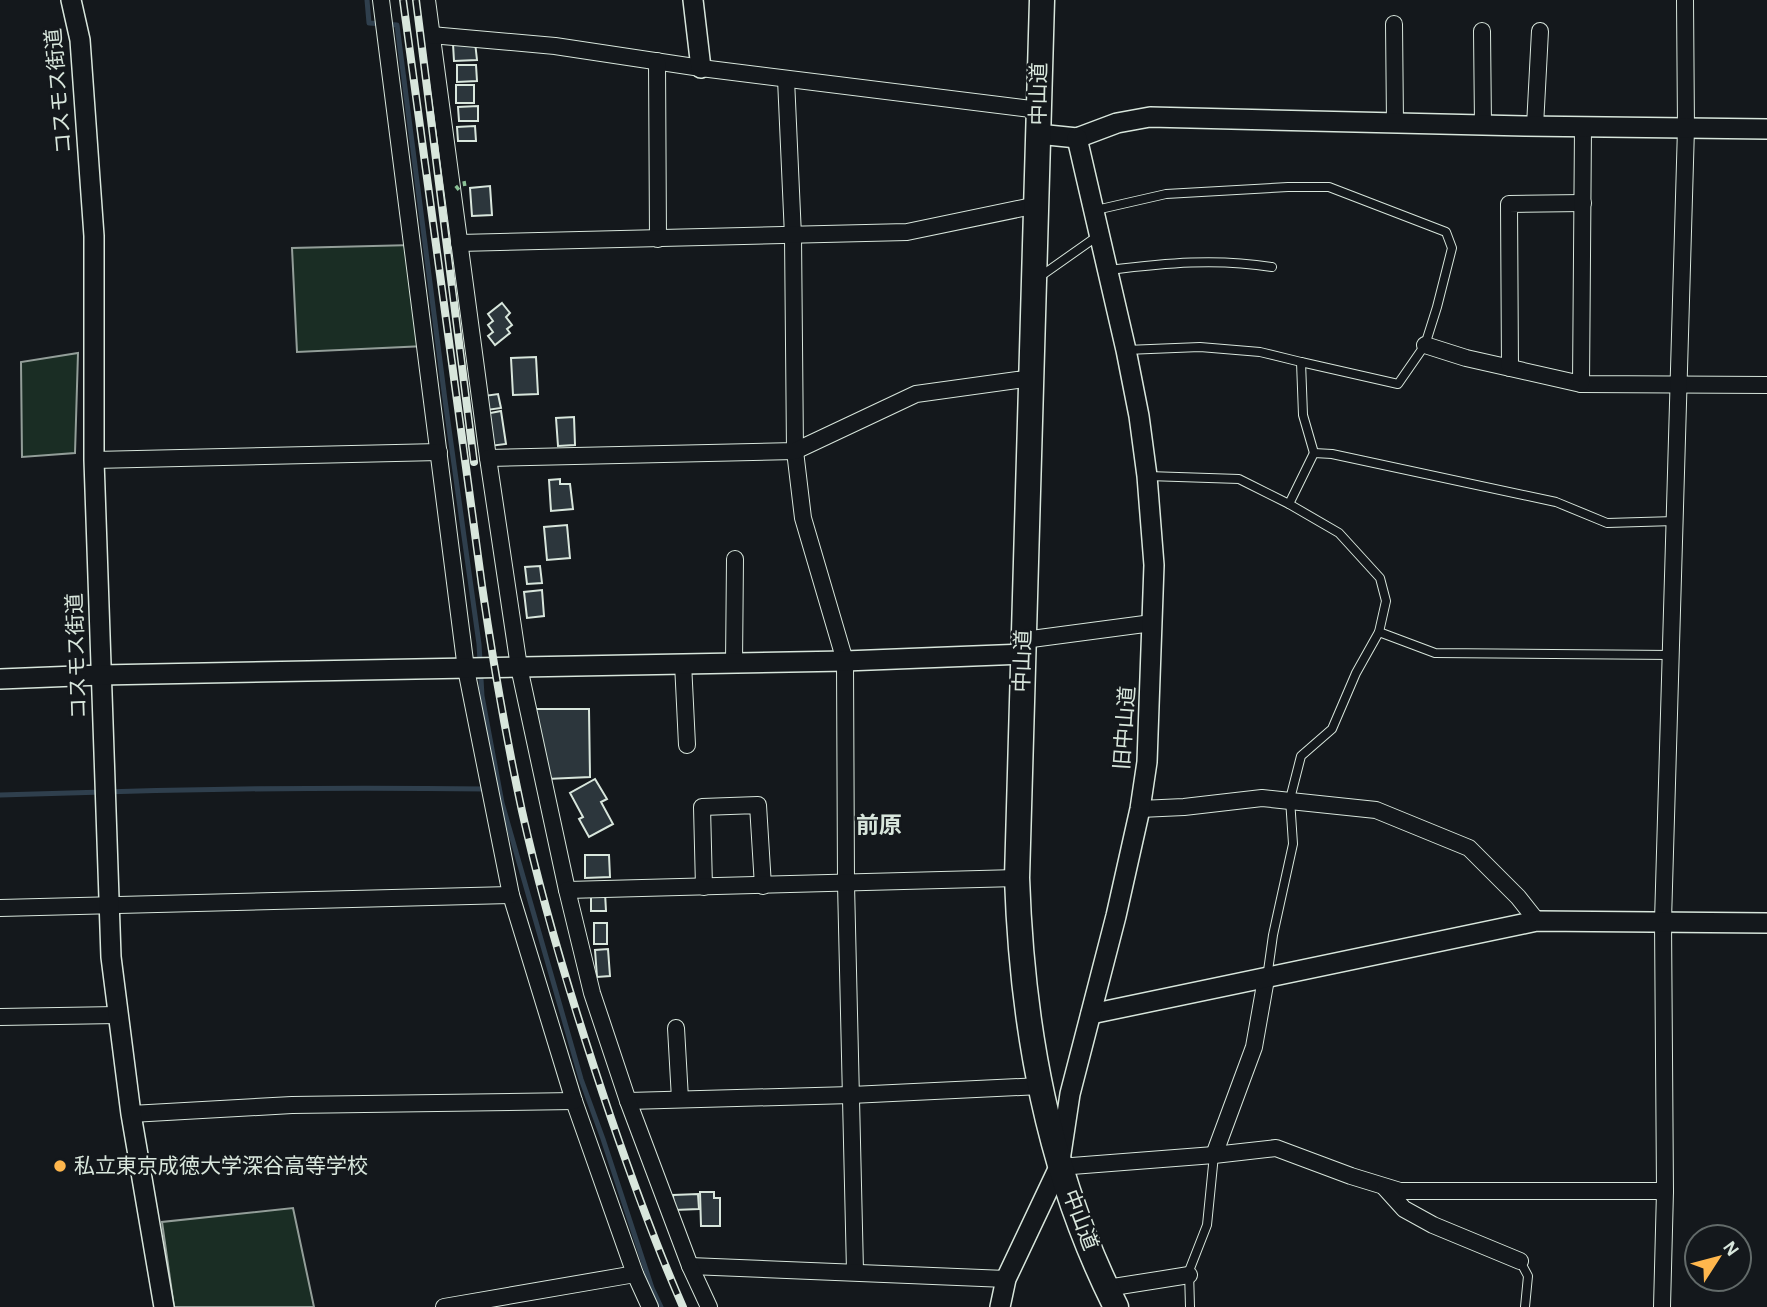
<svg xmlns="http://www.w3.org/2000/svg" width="1767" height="1307" font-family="'Alegreya Sans','Noto Sans JP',sans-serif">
<rect width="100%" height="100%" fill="#14181c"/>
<g fill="#1a2d24" stroke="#939e99" stroke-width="2">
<polygon points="413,245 425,346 297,352 292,248"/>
<polygon points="78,353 75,453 22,457 21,362"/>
<polygon points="293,1208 314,1307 174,1307 162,1222"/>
</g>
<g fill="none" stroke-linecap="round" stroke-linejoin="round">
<g stroke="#2f3f4d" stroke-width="5">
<polyline points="367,0 369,23 397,25 445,400 479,644 482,696 502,803 581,1079 603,1139 652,1288 661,1307"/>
<path d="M0,795c162,-6 324,-8 487,-6"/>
</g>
</g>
<g fill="#2c363c" stroke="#d8e6dc" stroke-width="2">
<polygon points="475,42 477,60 454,61 453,44"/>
<polygon points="457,65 476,65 477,81 457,82"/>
<rect x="456" y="85" width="18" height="18"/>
<polygon points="478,106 478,121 459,121 458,107"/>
<polygon points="475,126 476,141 458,141 457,127"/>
<polygon points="490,186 492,215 472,216 470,188"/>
<polygon points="502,303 510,313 506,317 512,325 507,329 510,333 495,345 488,336 493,332 488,325 493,321 488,314"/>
<polygon points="536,357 538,394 513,395 511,358"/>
<polygon points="498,394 501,408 487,410 484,396"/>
<polygon points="501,411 506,444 490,446 485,414"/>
<polygon points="574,417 575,445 558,446 556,418"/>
<polygon points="560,479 560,484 570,484 573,509 551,511 549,480"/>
<polygon points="567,525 570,558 547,560 544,527"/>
<polygon points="540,566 542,583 527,584 525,567"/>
<polygon points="542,590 544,616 527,618 524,592"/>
<polygon points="532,709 589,709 590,777 547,779"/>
<polygon points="595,779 607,799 601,802 613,824 589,837 579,819 583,817 570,793"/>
<polygon points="585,855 609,855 610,877 585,878"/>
<polygon points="591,893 605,893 606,911 591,911"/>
<rect x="594" y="923" width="13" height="21"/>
<polygon points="608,949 610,976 597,977 595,950"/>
<polygon points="700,1192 714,1192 714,1198 720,1198 720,1226 701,1226"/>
<polygon points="698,1194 699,1209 674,1210 673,1195"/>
</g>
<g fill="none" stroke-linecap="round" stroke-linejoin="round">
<defs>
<g id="service">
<polyline points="1096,210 1166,194 1288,187 1329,187 1446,232 1452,248 1437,307 1425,345 1398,384 1301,362 1303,415 1314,453"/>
<path d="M1109,270c57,-7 107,-12 163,-3"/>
<polyline points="1038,278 1099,235"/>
<polyline points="1126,350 1200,347 1260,352 1301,362"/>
<polyline points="1148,476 1239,479 1289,504 1314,453 1332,454 1556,502 1607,523 1675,521"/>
<polyline points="1379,632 1435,653 1671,655"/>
<polyline points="1267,978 1273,935 1293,844 1290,799 1301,756 1332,729 1356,673 1379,632 1386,601 1380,578 1339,533 1289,504"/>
<polyline points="1520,1261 1528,1276 1525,1307"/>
<polyline points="1190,1307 1189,1271 1207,1225 1214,1155"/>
</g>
<g id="minor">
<polyline points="381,0 466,669 511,895 574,1101 635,1274 650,1307"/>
<polyline points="427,0 488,458 519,667 567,890"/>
<polyline points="1394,24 1395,123"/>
<polyline points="1482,31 1483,125"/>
<polyline points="431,35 555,46 701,68 1039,110"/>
<polyline points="657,61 658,239"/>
<polyline points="786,79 793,236 795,451 803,518 845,661 846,884 855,1271"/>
<polyline points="1535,126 1540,31"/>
<polyline points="459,243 907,232 1037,205"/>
<polyline points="1425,345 1466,358 1581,384 1767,385"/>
<polyline points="1510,368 1509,204 1583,203"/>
<polyline points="1581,384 1583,127"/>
<polyline points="488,458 795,451 916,394 1032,378"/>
<polyline points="94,460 439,452"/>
<polyline points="1024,640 1152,623"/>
<polyline points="683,663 687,745"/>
<polyline points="734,663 735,559"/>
<polyline points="1140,809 1184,807 1262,798 1376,810 1469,848 1518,897 1537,921"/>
<polyline points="704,887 702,807 758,805 763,886"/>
<polyline points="0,908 511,895"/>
<polyline points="0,1017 117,1015"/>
<polyline points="676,1028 680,1099"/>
<polyline points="628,1101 851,1095 1040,1086"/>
<polyline points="131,1114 292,1105 574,1101"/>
<polyline points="1214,1155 1254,1047 1266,979"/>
<polyline points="1059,1167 1214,1155 1276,1148 1351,1176 1400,1191 1665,1191"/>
<polyline points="1385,1188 1404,1209 1433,1225 1520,1261"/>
<polyline points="690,1266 1006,1279"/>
<polyline points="1107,1288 1189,1275"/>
<polyline points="444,1307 635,1274"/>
<polyline points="709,1307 690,1266 628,1101 592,993 567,890 1017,878"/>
<polyline points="1662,1307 1665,1191 1663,921 1686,128 1685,0"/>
</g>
<g id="tertiary">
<polyline points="71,0 80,40 94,236 94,460 111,957 131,1114 164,1307"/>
<polyline points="693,0 701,68"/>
<polyline points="1038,134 1077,138 1117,123 1150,117 1525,126 1767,129"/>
<polyline points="0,679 101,675 845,661 1023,654"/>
<polyline points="1091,1014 1537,921 1767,923"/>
<polyline points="1000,1307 1006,1279 1059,1167 1070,1094 1116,916 1140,809 1147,762 1154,565 1147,476 1139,416 1126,350 1077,138"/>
</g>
<path id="trunk" d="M1042,0l-25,878c5,150 31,294 99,429"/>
</defs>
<use href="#service" stroke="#d8e6dc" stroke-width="10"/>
<use href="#minor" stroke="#d8e6dc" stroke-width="18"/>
<use href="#tertiary" stroke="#d8e6dc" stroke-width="22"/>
<use href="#trunk" stroke="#d8e6dc" stroke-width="27"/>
<use href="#service" stroke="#14181c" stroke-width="8"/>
<use href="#minor" stroke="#14181c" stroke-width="16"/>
<use href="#tertiary" stroke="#14181c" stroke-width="19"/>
<use href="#trunk" stroke="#14181c" stroke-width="24"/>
<defs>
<g id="rail">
<path d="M403,0l79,586c11,76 24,151 40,225 23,104 55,207 89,307 22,64 45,128 72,189"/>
<polyline points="416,0 474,462"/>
</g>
</defs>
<use href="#rail" stroke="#d8e6dc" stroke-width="8"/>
<use href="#rail" stroke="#14181c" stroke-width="5" stroke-dasharray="16" stroke-linecap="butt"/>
<polyline stroke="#8ac095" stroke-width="5" stroke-dasharray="3.5 5" stroke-linecap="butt" points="456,189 462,184 468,183"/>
</g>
<circle fill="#ffb74d" stroke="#14181c" stroke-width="2.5" cx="60" cy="1166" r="7"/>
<g text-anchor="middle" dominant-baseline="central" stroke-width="5" stroke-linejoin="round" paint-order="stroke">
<g font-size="21" fill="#d8e6dc" stroke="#14181c">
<text transform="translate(59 91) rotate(-95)">コスモス街道</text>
<text transform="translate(1039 94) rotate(-89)">中山道</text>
<text transform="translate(77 656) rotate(-92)">コスモス街道</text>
<text transform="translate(1023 661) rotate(-88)">中山道</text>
<text transform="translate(1125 728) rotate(-86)">旧中山道</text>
<text transform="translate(1080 1220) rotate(69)">中山道</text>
</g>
<g font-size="21" fill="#d8e6dc" stroke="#14181c" text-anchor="start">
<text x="74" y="1166">私立東京成徳大学深谷高等学校</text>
</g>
<g font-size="23" font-weight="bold" fill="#d8e6dc" stroke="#14181c">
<text x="879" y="826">前原</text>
</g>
</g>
<g transform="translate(1718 1258) rotate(54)"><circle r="33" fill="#14181c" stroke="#626a69" stroke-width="2"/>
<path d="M0-5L12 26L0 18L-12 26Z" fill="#ffb74d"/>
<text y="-10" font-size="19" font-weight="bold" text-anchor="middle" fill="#d8e6dc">N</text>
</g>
</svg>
